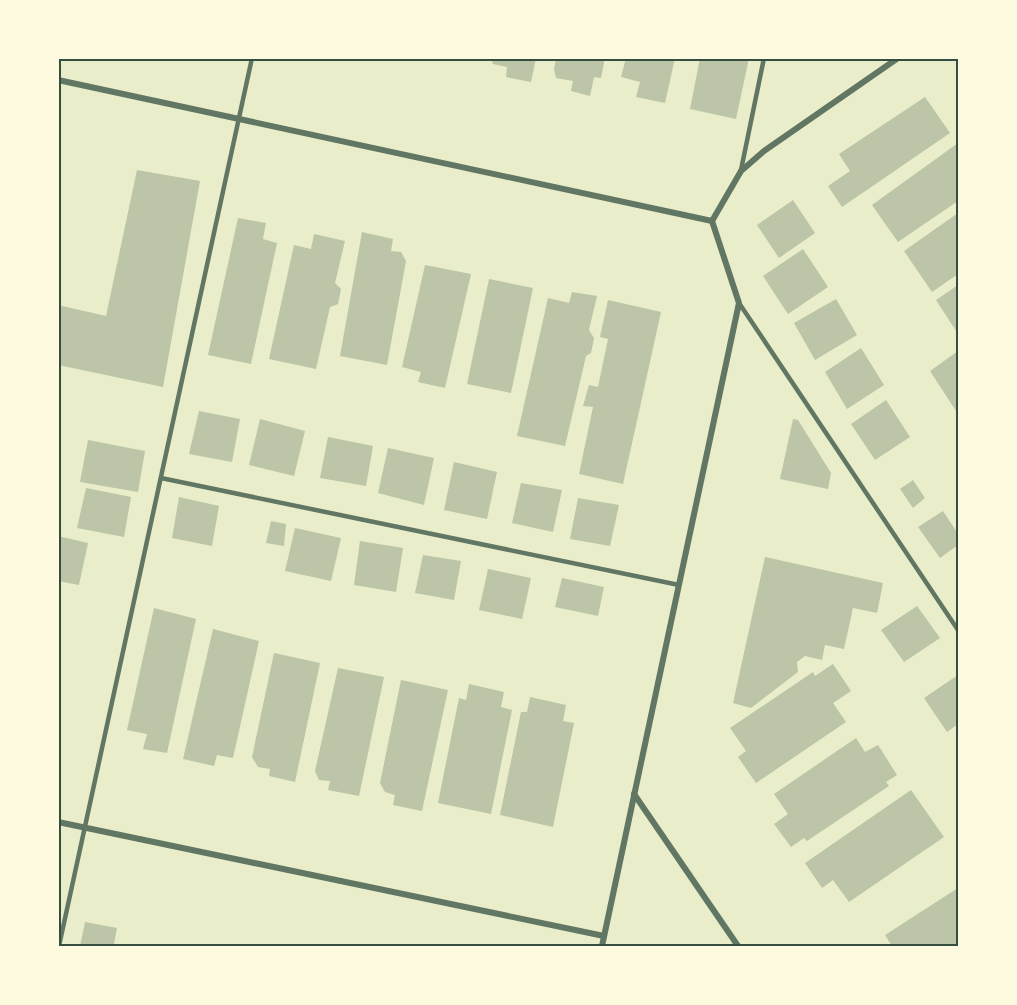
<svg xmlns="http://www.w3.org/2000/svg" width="1017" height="1005" font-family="'Titillium Web',sans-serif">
<rect width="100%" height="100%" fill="#e9edc9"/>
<g fill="#bcc5a7">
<polygon points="491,58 536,58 531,82 506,77 507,67 493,64"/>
<polygon points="556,58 605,58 601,78 594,77 590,96 571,91 573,81 556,78 554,69"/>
<polygon points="626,58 675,58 665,103 636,97 640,82 621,77"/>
<polygon points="700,58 749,58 736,119 690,109"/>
<polygon points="925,97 950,133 842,207 828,186 850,171 839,154"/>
<polygon points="958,143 958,201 898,242 872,205"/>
<polygon points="137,170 200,181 163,387 58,365 58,305 106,316"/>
<polygon points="793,200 815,233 779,258 757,225"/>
<polygon points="958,213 958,274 932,292 904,251"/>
<polygon points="238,218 266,223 263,239 277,243 251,364 208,355"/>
<polygon points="362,232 393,239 391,251 401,252 406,261 387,365 340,356"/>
<polygon points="314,234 345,241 335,283 341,289 338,304 330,307 316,369 269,359 294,245 311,249"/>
<polygon points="803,249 828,287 788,314 763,276"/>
<polygon points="425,265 471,274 445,388 418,382 421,372 402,367"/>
<polygon points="489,279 533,288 511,393 467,384"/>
<polygon points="958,285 958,334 936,300"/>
<polygon points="572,292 597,296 589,330 594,338 591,353 586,356 565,446 517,436 548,298 569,303"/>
<polygon points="836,299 857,335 815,360 794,323"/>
<polygon points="608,300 661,312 623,484 579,474 593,407 583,406 589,385 598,387 608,339 600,337"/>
<polygon points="861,348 884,385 847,409 825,372"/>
<polygon points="958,351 958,414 930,371"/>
<polygon points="886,400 910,437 875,460 851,424"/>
<polygon points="199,411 240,419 232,462 189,454"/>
<polygon points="260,419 305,431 294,476 249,465"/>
<polygon points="793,419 798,420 831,473 828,489 780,479"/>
<polygon points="328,437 373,446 366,486 320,478"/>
<polygon points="88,440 145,451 138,492 80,482"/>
<polygon points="388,448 434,458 424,505 378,493"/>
<polygon points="454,462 497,472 487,519 444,510"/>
<polygon points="913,480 925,498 913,508 900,489"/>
<polygon points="521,483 562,490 553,532 512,523"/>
<polygon points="86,488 131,497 124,537 77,528"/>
<polygon points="179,497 219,506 212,546 172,538"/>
<polygon points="578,498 619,505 610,546 570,539"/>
<polygon points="943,511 958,534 958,545 940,558 918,527"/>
<polygon points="271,521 286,524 284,546 266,543"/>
<polygon points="295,528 341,538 331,581 285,571"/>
<polygon points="58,536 88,543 79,585 58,581"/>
<polygon points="360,541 403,548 396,592 354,585"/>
<polygon points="423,555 461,561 454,600 415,593"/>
<polygon points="765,557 883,583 877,613 853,608 844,649 825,645 822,660 805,656 797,662 798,672 751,708 733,703"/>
<polygon points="488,569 531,578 522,619 479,610"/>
<polygon points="562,578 604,587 598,616 555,607"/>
<polygon points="917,606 940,638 904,662 881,630"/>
<polygon points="154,608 196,619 167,753 143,749 147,734 127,730"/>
<polygon points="213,629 259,641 233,758 217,755 214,766 183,759"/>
<polygon points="274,653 320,663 295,782 269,776 270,769 258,767 252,757"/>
<polygon points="833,664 851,691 833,703 846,722 756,783 738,757 746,751 730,728 813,672 815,676"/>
<polygon points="338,668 384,677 359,796 328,790 330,781 319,780 315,771"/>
<polygon points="958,675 958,724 947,732 924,698"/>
<polygon points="401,680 448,690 422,811 393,805 395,795 385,792 380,783"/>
<polygon points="469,684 504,692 501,707 512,710 491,814 438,803 459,698 466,700"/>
<polygon points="530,697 566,705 563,721 574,723 553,827 500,815 521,712 527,712"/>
<polygon points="856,738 865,752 878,745 897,775 886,782 889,786 807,841 804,838 791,847 774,824 788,814 774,794"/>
<polygon points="911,790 944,837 849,902 833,880 822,888 805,863"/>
<polygon points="958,888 958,946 892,946 885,935"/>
<polygon points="85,922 117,928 114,944 118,946 80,946"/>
</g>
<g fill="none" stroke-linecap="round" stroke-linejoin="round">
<g stroke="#617663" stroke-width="4.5">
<polyline points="741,170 764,58"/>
<polyline points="739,303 958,630"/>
<polyline points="161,478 679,585"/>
<polyline points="59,946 252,58"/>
</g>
<g stroke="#617663" stroke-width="6">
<polyline points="58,80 712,221"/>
<polyline points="712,221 741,171 764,151 898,58"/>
<polyline points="634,794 738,946"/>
<polyline points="58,822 604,936"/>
<polyline points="602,946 739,303 712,221"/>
</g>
</g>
<rect width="1017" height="1005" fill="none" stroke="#fefae0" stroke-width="120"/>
<rect x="60" y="60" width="897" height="885" fill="none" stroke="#344e41" stroke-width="2"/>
</svg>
